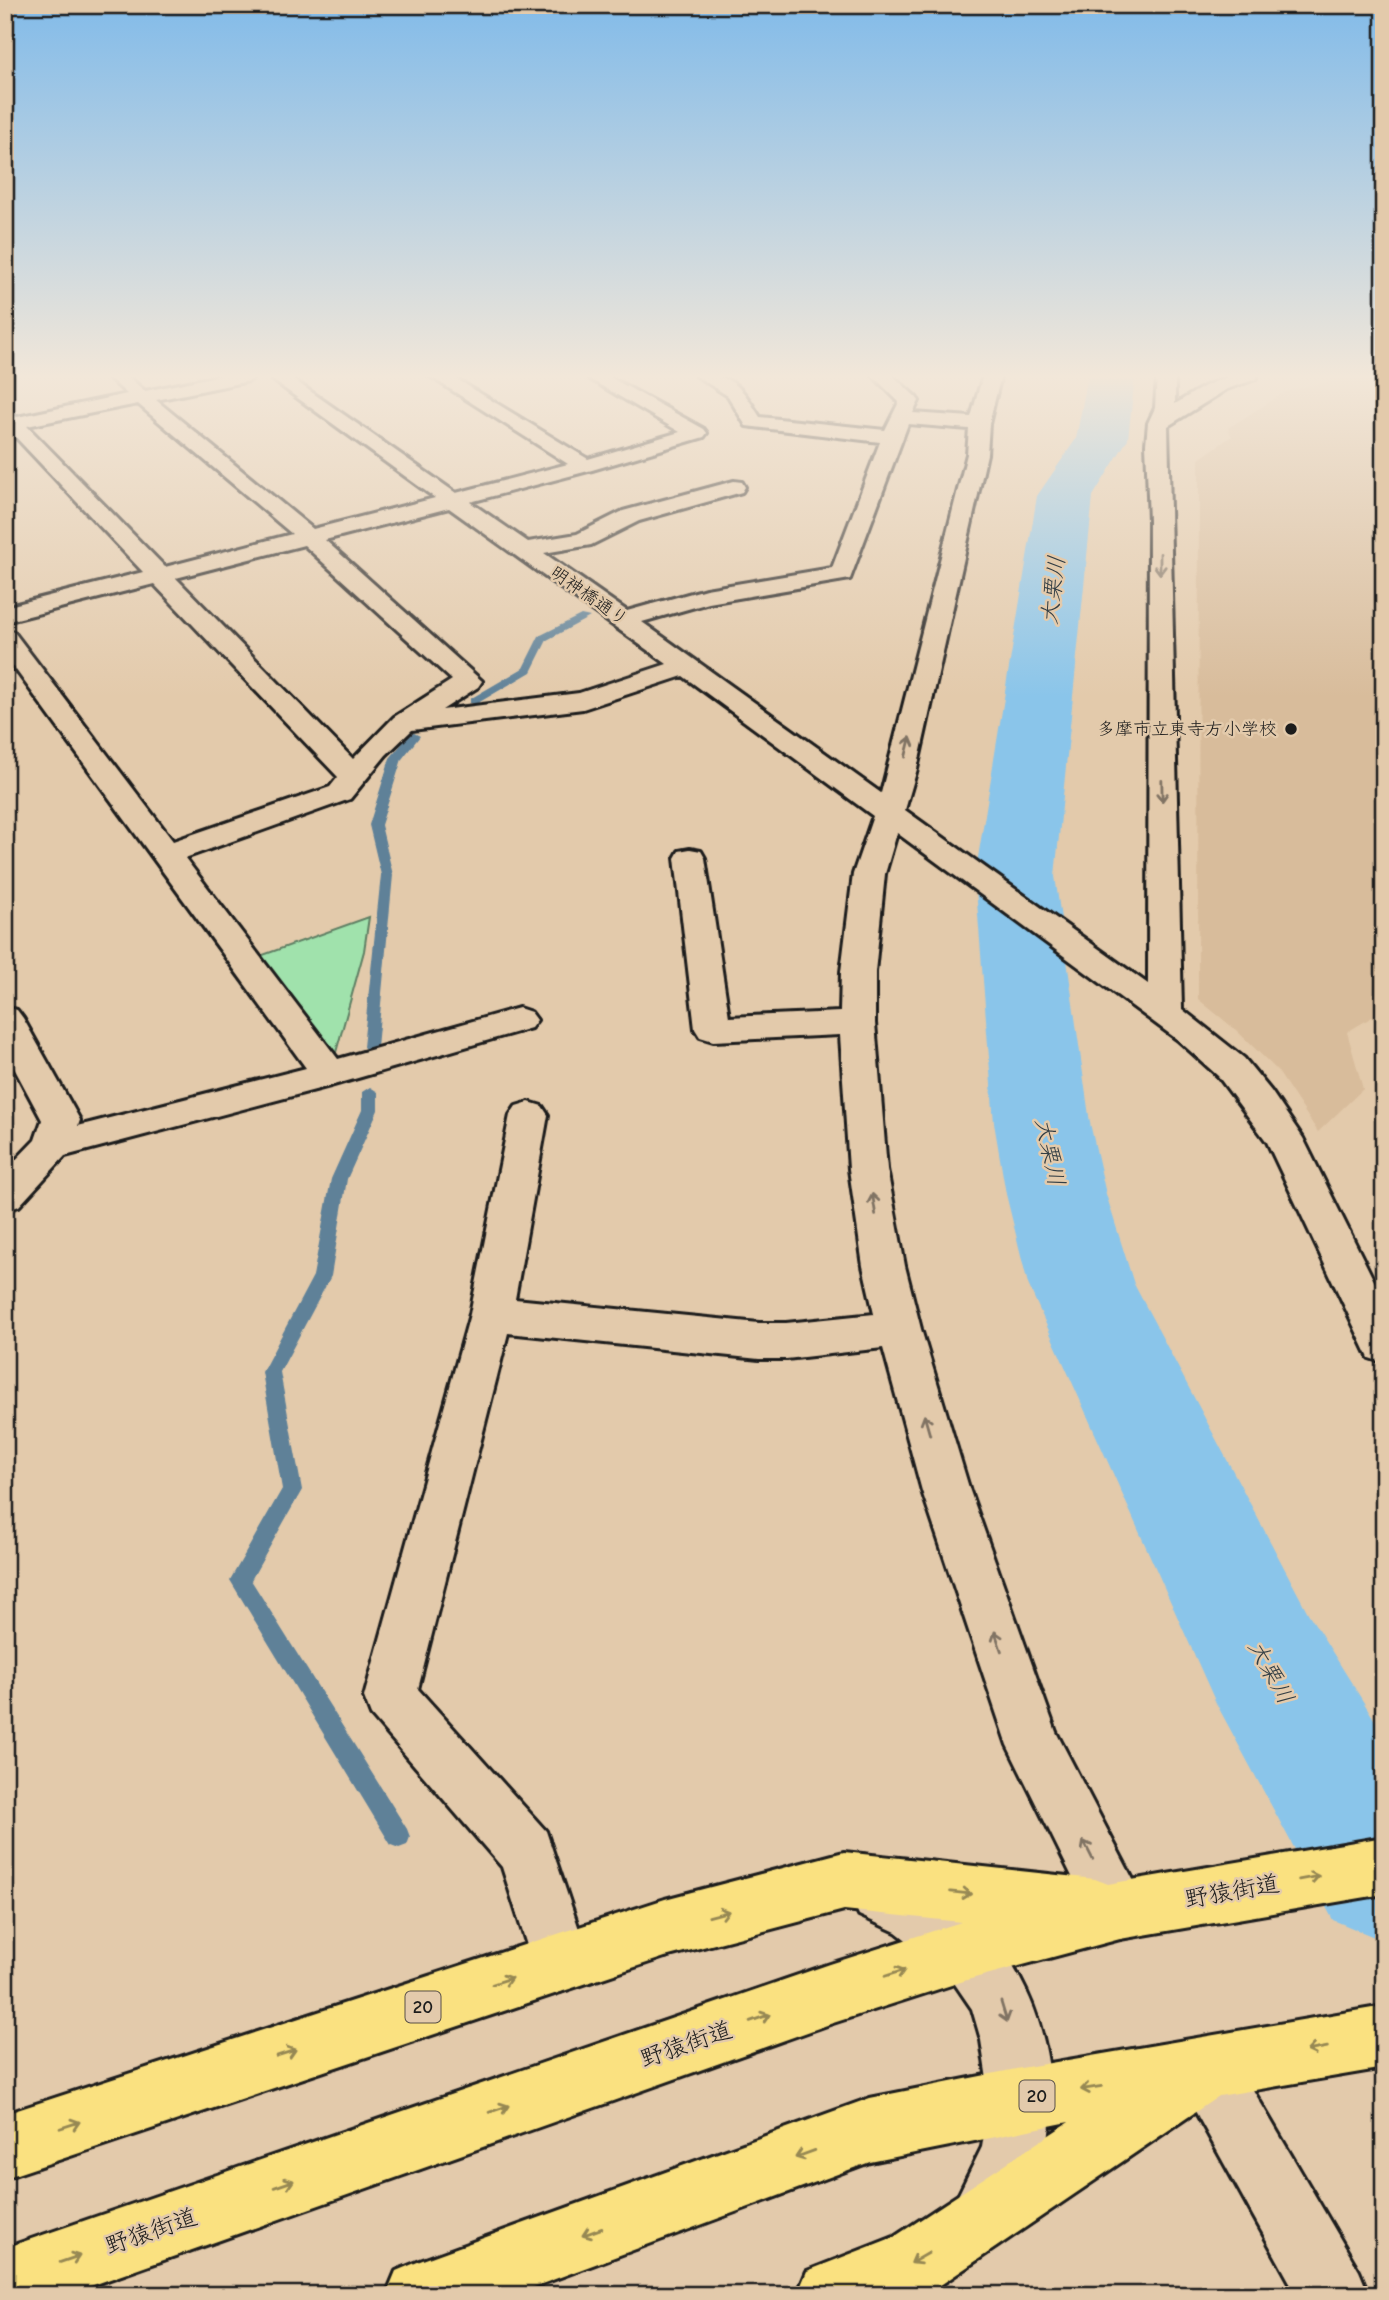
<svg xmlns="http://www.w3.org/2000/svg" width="1389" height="2300" font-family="'Comic Neue','Klee One',sans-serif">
<rect width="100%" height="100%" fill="#e3caab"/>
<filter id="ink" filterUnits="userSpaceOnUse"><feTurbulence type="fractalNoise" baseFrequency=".0143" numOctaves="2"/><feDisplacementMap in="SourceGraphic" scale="14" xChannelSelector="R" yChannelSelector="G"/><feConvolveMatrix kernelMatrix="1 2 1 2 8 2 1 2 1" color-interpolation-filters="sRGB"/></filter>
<g filter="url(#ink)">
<polygon fill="#d8bc9b" points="1353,375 1384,375 1384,1010 1347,1032 1363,1089 1318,1132 1277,1070 1236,1030 1198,999 1199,459 1232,436 1228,428 1285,392"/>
<polygon fill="#a0e2ac" stroke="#5e7f64" stroke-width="2" points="369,917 364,951 330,1074 246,961"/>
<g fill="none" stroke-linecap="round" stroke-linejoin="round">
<g fill="#5e8198" fill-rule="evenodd">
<polygon points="581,615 590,617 547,640 531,672 478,703 470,703 470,699 523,668 539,636"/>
<polygon points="414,733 420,736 402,759 381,825 393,875 377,1047 370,1052 363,1047 381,875 369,825 390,758 410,734"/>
<polygon points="370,1087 378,1092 378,1110 347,1179 331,1276 280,1372 302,1490 251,1580 407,1829 410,1837 407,1845 399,1848 391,1845 230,1580 282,1489 262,1372 313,1276 331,1179 362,1110 362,1092"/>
</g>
<polygon fill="#8ac5ea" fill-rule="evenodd" points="1088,375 1135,375 1128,439 1093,496 1055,876 1090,1123 1106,1194 1134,1284 1308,1613 1384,1735 1384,1941 1333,1920 1216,1703 1028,1284 1006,1194 994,1123 975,876 1037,496 1076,439"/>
<defs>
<g id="minor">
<path d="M106,375h20l19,16 77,-16h36l-9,6 -93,19 157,129 122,-31 -169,-123h21l169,118 112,-29 -140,-89h22l138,84 92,-27 -97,-57h23l98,54 3,4 -3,4 -112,33 -122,32 58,40 49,-8 46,-23 111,-30 8,1 3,5 -3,5 -103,29 -48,24 -47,8 83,58 79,-22 126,-21 48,-126 -134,-16 -18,-30 -33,-21c39,0 45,10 65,42l125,13 14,-28 -27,-27h20l24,22 3,4 -6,12 58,4 12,-42h18l-12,49 -2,30 -70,315 -12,41 243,174 1,-463 -3,-77 2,-21 7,-15 2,-33h18v29c32,-19 44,-30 83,-29l-2,4 -29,10 -59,37 14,583 62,49 27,33 32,47 81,163v62l-15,-5 -102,-216 -49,-66 -40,-36 -281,-207 -12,41 -10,98v51l12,146 18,97 16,63 49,162 86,241 93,178 -8,21 -21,8 -21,-8 -92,-186 -85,-254 -39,-143 -97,11h-27l-251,-26 -90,356 128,142 44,131 -9,21 -21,9 -21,-9 -37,-116 -131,-152 -7,-18 106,-383 40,-199 6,-9 13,-4 13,4 6,9 -33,184 244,24h27l88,-9 -11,-48 -14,-97 -9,-134 -127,6 -13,-4 -5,-8 -20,-171 4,-7 11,-2 11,2 4,7 24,159 111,-5 1,-40 12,-98 20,-58 -190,-140 -100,33 -171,21 -26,25 -36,44 -165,59 153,201 181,-51 12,4 6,8 -6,8 -201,58 -265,70 -46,50 -14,5v-40l30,-31 7,-20 -37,-69v-44l12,3 6,8 57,102 -2,6 228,-58 -301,-413v-26l9,3 159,209 157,-54 8,-10 -184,-193 -149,38v-15l138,-35 -134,-142 -4,1v-22l12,8 110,-23zM138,404l154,130 -127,33 -138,-141zM908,424l61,5 -2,25 -86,339 -239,-171 67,-19 141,-24zM449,508l218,156 -88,29 -137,17 36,-23 4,-6 -157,-141zM304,545l148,135 -58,37 -41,42 -177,-181z"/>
<path d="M879,1866c19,8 42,14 59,25 87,53 128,162 108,261 -6,26 -25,53 -37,77l-23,10 -23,-10 -10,-23 29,-59 8,-48 -9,-59 -9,-31 -26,-38 -50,-39 -37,-17 -9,-20 9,-20z"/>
<polygon points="1206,2038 1228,2047 1359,2271 1369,2295 1297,2295 1184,2091 1175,2069 1184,2047"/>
</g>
<g id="major">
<polygon points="1384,1837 1384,1894 1120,1939 967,1980 830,2024 65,2295 5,2295 5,2248 830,1964 961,1922 844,1910 665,1957 5,2178 5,2114 665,1899 844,1852 1095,1879 1108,1884"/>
<polygon points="1384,2006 1384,2068 1219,2096 939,2286 917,2295 797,2295 807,2271 894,2237 1069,2122 870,2162 512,2295 386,2295 396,2271 420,2261 870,2098 1021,2068"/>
</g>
</defs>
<use href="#minor" stroke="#1c1c1c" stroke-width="6"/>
<use href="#major" stroke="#1c1c1c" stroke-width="6"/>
<use href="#minor" fill="#e3caab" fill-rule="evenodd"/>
<use href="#major" fill="#fae180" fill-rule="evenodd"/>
</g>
<defs><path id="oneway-shaft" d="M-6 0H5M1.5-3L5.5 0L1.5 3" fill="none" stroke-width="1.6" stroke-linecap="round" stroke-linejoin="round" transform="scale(1.75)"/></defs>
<g stroke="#807364">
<use href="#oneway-shaft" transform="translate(1160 564) rotate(90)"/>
<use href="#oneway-shaft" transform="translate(908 747) rotate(-76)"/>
<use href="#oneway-shaft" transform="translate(1162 791) rotate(89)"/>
<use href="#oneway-shaft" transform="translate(874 1204) rotate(-99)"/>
<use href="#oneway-shaft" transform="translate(927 1425) rotate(-106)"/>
<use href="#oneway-shaft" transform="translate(998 1641) rotate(-109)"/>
<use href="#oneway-shaft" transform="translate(1088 1850) rotate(-117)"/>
<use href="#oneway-shaft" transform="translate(1004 2012) rotate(73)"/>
</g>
<g stroke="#968853">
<use href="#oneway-shaft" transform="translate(1309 1878) rotate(-10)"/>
<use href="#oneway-shaft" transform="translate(961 1893) rotate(6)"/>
<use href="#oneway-shaft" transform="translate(719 1914) rotate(-15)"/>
<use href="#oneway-shaft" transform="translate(895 1973) rotate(-18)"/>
<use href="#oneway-shaft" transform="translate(502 1981) rotate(-18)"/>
<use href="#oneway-shaft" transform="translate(760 2018) rotate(-19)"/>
<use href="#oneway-shaft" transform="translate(1317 2049) rotate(170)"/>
<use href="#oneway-shaft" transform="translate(286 2053) rotate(-18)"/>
<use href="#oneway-shaft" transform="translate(1091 2088) rotate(171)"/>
<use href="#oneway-shaft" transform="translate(499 2109) rotate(-19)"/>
<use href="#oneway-shaft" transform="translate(70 2125) rotate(-18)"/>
<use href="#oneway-shaft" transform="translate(805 2154) rotate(160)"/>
<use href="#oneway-shaft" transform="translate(284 2184) rotate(-19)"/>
<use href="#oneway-shaft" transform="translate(592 2232) rotate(160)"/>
<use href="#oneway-shaft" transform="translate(920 2258) rotate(150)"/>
<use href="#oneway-shaft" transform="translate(70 2259) rotate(-19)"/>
</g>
</g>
<linearGradient id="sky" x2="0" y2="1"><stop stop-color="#82bbe9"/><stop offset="0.54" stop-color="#f2e7d9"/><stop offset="1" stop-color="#f2e7d9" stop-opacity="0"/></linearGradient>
<rect width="1389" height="697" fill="url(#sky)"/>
<circle fill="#1c1c1c" stroke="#e3caab" stroke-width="2.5" cx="1291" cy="729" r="7"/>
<g text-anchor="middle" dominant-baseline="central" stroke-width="5" stroke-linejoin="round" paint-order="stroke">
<g font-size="18" fill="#1c1c1c" stroke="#e3caab">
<text transform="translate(589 596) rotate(35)">明神橋通り</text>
</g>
<g font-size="18" fill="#1c1c1c" stroke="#e3caab" text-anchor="end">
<text x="1277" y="729">多摩市立東寺方小学校</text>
</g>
<g fill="#e3caab" stroke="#585047" stroke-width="2">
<rect x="405.5" y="1991.5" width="35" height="31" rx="5"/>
<rect x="1019.5" y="2080.5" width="35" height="31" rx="5"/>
</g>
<g font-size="19" font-weight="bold" fill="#1c1c1c">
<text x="423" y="2007">20</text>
<text x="1037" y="2096">20</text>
</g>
<g font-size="23" font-style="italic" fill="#323e45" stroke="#e3caab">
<text transform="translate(1053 590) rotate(-83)">大栗川</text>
<text transform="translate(1050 1152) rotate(78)">大栗川</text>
<text transform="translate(1271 1672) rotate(61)">大栗川</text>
</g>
<g font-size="24" fill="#1c1c1c" stroke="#e3caab">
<text transform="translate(1232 1891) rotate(-10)">野猿街道</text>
<text transform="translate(686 2044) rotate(-19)">野猿街道</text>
<text transform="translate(151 2231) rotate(-19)">野猿街道</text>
</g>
</g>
<rect width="1389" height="2300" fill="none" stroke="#e3caab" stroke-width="28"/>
<rect x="14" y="14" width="1361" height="2272" fill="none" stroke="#1c1c1c" stroke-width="2.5" filter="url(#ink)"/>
</svg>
